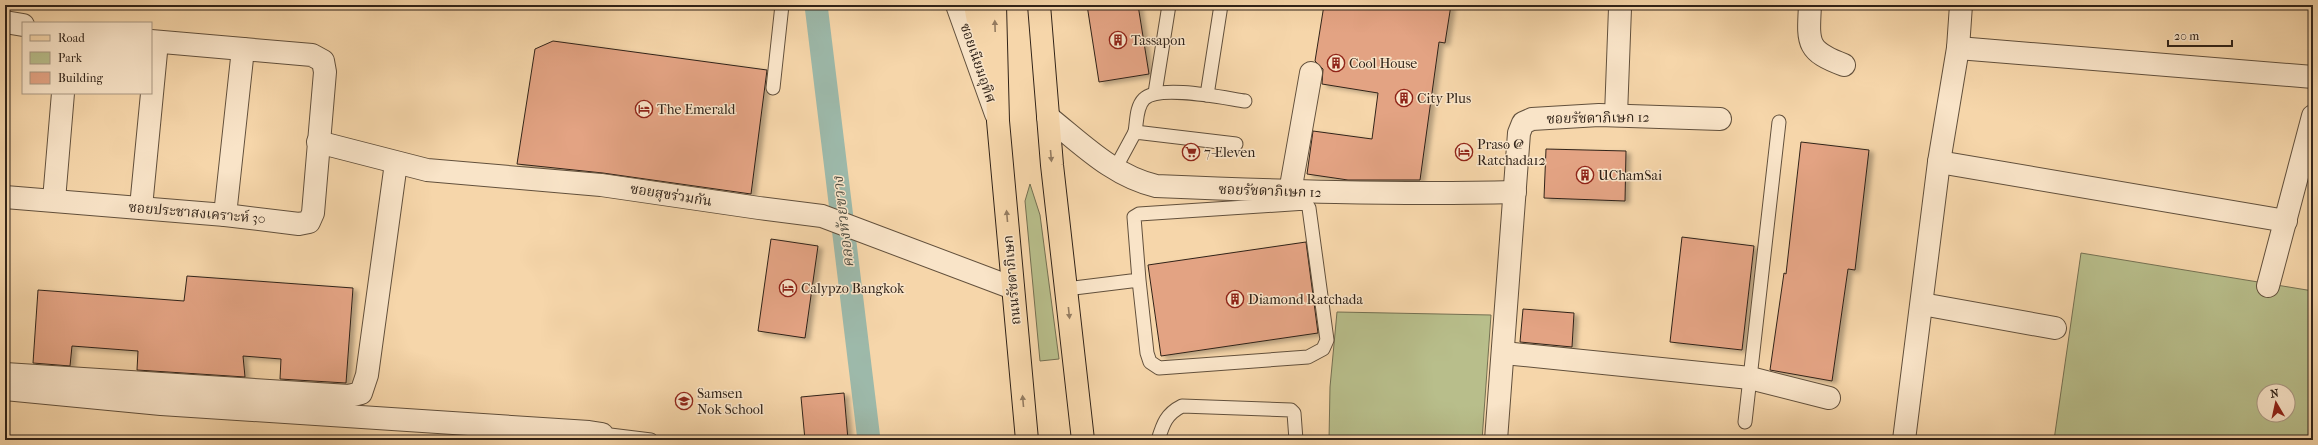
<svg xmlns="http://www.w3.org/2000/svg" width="2318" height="445" font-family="'IM FELL French Canon','Noto Serif Thai',serif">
<defs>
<filter id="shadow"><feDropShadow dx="4.5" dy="2.5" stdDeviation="2" flood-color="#0004"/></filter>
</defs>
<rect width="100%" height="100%" fill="#f6d6aa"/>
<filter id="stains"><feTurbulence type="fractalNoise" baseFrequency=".005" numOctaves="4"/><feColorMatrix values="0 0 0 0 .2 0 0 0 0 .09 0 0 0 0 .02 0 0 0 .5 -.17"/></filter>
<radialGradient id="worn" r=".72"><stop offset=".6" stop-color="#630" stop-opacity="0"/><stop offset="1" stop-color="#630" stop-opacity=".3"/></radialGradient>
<g fill="#b8be8b" stroke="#747052" fill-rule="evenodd">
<polygon points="1030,184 1040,215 1059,359 1040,361 1025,201"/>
<path d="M2081,253l232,38v139l-2,10h-257zM2264,391h24v24h-24z"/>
<polygon points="1337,312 1491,315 1482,440 1329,440 1330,387"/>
</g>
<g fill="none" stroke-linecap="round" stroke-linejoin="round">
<polyline stroke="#9db9aa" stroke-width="23" points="816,5 869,440"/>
</g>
<g fill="#e3a383" stroke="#312318" filter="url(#shadow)">
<polygon points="1087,5 1138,5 1149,74 1099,82"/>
<polygon points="1324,5 1451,5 1445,43 1439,42 1420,180 1348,180 1307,174 1313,131 1372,139 1378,93 1322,84 1323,69 1315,61"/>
<polygon points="553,41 767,70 751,194 603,173 517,164 535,49"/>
<polygon points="1801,142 1869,150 1855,270 1848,269 1832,381 1770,370 1784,273 1786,274"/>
<polygon points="1546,149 1626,151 1625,201 1544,198"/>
<polygon points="1682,237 1754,246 1742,350 1670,342"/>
<polygon points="771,239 818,246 805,338 758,331"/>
<polygon points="1306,242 1318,333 1161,356 1148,265"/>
<polygon points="187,276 353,288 346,383 280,379 281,359 243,356 245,377 137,370 138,351 72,346 70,366 33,363 38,290 184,301"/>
<polygon points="1523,309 1574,313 1572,347 1520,342"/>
<polygon points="844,393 848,440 805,440 801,397"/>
</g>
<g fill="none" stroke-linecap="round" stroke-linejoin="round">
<defs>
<g id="service">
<polyline points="773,88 782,5"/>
<polyline points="1155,93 1169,5"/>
<polyline points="1207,95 1221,5"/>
<path d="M1135,132c2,-11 1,-25 9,-33 15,-15 80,-1 101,2"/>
<polyline points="1115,169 1135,132 1236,144"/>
<polyline points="1066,289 1139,280 1147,353 1150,362 1159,368 1308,357 1323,349 1327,340 1309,208 1306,203 1139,214 1134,217 1139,280"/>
<polyline points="1745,422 1779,122"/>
<polyline points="602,434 651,440"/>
<path d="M1158,440c5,-16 8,-26 24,-34l109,4 3,3 2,27"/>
</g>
<g id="minor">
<polyline points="957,5 996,114"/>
<path d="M1810,5c-2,38 -4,46 34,60"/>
<polyline points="5,22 23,25"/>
<polyline points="1958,48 2313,77"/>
<polyline points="1616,115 1620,8"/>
<path d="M1048,117c34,27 65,59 108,69 120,5 239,9 359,6"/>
<polyline points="318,142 427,170 601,185 759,208 822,216 1013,288"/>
<polyline points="1939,162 2286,221"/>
<polyline points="1290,192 1311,73"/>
<polyline points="5,197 225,215 299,224 309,222 313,213 325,72 323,61 312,55 151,41"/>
<polyline points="54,200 63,93"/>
<polyline points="141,207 157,42"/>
<polyline points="225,215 243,49"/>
<polyline points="2268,286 2313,116"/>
<polyline points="1922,304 2055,328"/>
<polyline points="1504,353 1750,378 1829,398"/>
<polyline points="5,374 349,396 361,393 367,375 396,163"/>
<polyline points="5,389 161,404 589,432 602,434 602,440"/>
<polyline points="1496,440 1519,133 1523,123 1532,119 1599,115 1720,119"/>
<polyline points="1904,440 1939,162 1958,48 1961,5"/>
</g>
<g id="primary">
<polyline points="975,5 986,63"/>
<polyline points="995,5 998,121 1027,440"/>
<polyline points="1039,5 1052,165 1083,440"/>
</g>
</defs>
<use href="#service" stroke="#62503c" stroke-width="15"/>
<use href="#minor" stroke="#62503c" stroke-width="24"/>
<use href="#primary" stroke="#312318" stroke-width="24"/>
<use href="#service" stroke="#f9e4c8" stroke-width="13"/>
<use href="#minor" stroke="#f9e4c8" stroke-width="22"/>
<use href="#primary" stroke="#f6d6aa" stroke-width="22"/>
</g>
<defs><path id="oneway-solid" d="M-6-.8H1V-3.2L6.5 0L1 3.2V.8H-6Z"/></defs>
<g fill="#947c61">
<use href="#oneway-solid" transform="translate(995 26) rotate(-92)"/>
<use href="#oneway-solid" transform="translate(1051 156) rotate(85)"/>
<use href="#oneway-solid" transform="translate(1007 216) rotate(-95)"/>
<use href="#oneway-solid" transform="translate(1069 313) rotate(84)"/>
<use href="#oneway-solid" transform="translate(1023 401) rotate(-95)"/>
</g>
<defs>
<symbol id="building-ring" viewBox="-11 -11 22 22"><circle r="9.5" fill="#f9e4c8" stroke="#8f2418" stroke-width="1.5"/><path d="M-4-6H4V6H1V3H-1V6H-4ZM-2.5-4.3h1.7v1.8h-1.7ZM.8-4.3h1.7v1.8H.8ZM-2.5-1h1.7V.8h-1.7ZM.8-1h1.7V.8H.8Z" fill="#8f2418"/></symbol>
<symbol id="hotel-ring" viewBox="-11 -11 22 22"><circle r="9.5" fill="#f9e4c8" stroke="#8f2418" stroke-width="1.5"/><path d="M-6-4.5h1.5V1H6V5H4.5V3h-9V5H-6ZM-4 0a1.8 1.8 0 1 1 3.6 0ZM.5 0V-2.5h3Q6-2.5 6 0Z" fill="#8f2418"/></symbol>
<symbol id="supermarket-ring" viewBox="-11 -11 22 22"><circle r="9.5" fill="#f9e4c8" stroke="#8f2418" stroke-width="1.5"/><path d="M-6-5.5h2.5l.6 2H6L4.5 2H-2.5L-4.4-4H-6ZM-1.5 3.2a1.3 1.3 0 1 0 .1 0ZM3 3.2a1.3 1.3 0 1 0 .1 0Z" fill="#8f2418"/></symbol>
<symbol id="school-ring" viewBox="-11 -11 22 22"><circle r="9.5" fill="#f9e4c8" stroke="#8f2418" stroke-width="1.5"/><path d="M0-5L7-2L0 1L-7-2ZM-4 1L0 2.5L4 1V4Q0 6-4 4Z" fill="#8f2418"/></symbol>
</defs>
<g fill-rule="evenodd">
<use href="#building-ring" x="1108" y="30" width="20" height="20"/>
<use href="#building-ring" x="1326" y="53" width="20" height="20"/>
<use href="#building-ring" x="1394" y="88" width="20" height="20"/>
<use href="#hotel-ring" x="634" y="99" width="20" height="20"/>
<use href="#supermarket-ring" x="1181" y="142" width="20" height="20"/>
<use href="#hotel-ring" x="1454" y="142" width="20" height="20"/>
<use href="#building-ring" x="1575" y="165" width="20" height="20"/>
<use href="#hotel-ring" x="778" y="278" width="20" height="20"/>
<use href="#building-ring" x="1225" y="289" width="20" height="20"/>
<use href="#school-ring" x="674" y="391" width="20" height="20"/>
</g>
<g text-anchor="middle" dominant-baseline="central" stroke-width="3" stroke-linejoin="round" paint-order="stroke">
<g font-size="14" fill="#312318" stroke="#f9e4c8" text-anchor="start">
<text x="1131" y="40">Tassapon</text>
<text x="1349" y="63">Cool House</text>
<text x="1417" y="98">City Plus</text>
<text x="657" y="109">The Emerald</text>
<text x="1477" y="144">Praso @<tspan x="1477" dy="16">Ratchada12</tspan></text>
<text x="1204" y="152">7-Eleven</text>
<text x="1598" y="175">UChamSai</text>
<text x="801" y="288">Calypzo Bangkok</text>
<text x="1248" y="299">Diamond Ratchada</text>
<text x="697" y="393">Samsen<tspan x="697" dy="16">Nok School</tspan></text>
</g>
<g font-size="14" fill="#312318" stroke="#f9e4c8">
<text transform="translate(978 63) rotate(71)">ซอยเนียมอุทิศ</text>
<text transform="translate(1598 118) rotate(-1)">ซอยรัชดาภิเษก 12</text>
<text transform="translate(1270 191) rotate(2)">ซอยรัชดาภิเษก 12</text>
<text transform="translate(671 195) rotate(9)">ซอยสุขร่วมกัน</text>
<text transform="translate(197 213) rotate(5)">ซอยประชาสงเคราะห์ 30</text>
<text transform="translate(1012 280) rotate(-95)">ถนนรัชดาภิเษก</text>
</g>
<g font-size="15" font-style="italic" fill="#515044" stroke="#f9e4c8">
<text transform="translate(843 222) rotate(-97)">คลองห้วยขวาง</text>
</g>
</g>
<rect width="2318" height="445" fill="none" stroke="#f6d6aa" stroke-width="20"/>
<rect x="6" y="6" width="2306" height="433" fill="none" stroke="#312318" stroke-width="2"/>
<rect x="10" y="10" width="2298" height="425" fill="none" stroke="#312318"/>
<rect x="22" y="22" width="130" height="72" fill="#f9e4c8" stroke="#a99782"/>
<rect x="30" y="35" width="20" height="6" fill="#f6d6aa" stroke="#a99782"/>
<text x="58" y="42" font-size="12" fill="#312318">Road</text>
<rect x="30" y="52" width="20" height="12" fill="#b8be8b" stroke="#a99782"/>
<text x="58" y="62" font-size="12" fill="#312318">Park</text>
<rect x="30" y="72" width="20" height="12" fill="#e3a383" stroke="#a99782"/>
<text x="58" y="82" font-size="12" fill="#312318">Building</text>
<g transform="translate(2276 403) rotate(351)"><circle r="19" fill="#f9e4c8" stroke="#a99782"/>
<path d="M0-3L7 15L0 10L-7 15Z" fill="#8f2418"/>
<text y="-6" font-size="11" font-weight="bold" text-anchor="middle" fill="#312318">N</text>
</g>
<path d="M2168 40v6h64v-6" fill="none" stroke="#312318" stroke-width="2"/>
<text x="2174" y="40" font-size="12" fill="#312318" stroke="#f9e4c8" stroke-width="3" paint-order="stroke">20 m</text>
<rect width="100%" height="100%" filter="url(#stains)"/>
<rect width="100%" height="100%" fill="url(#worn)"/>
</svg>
